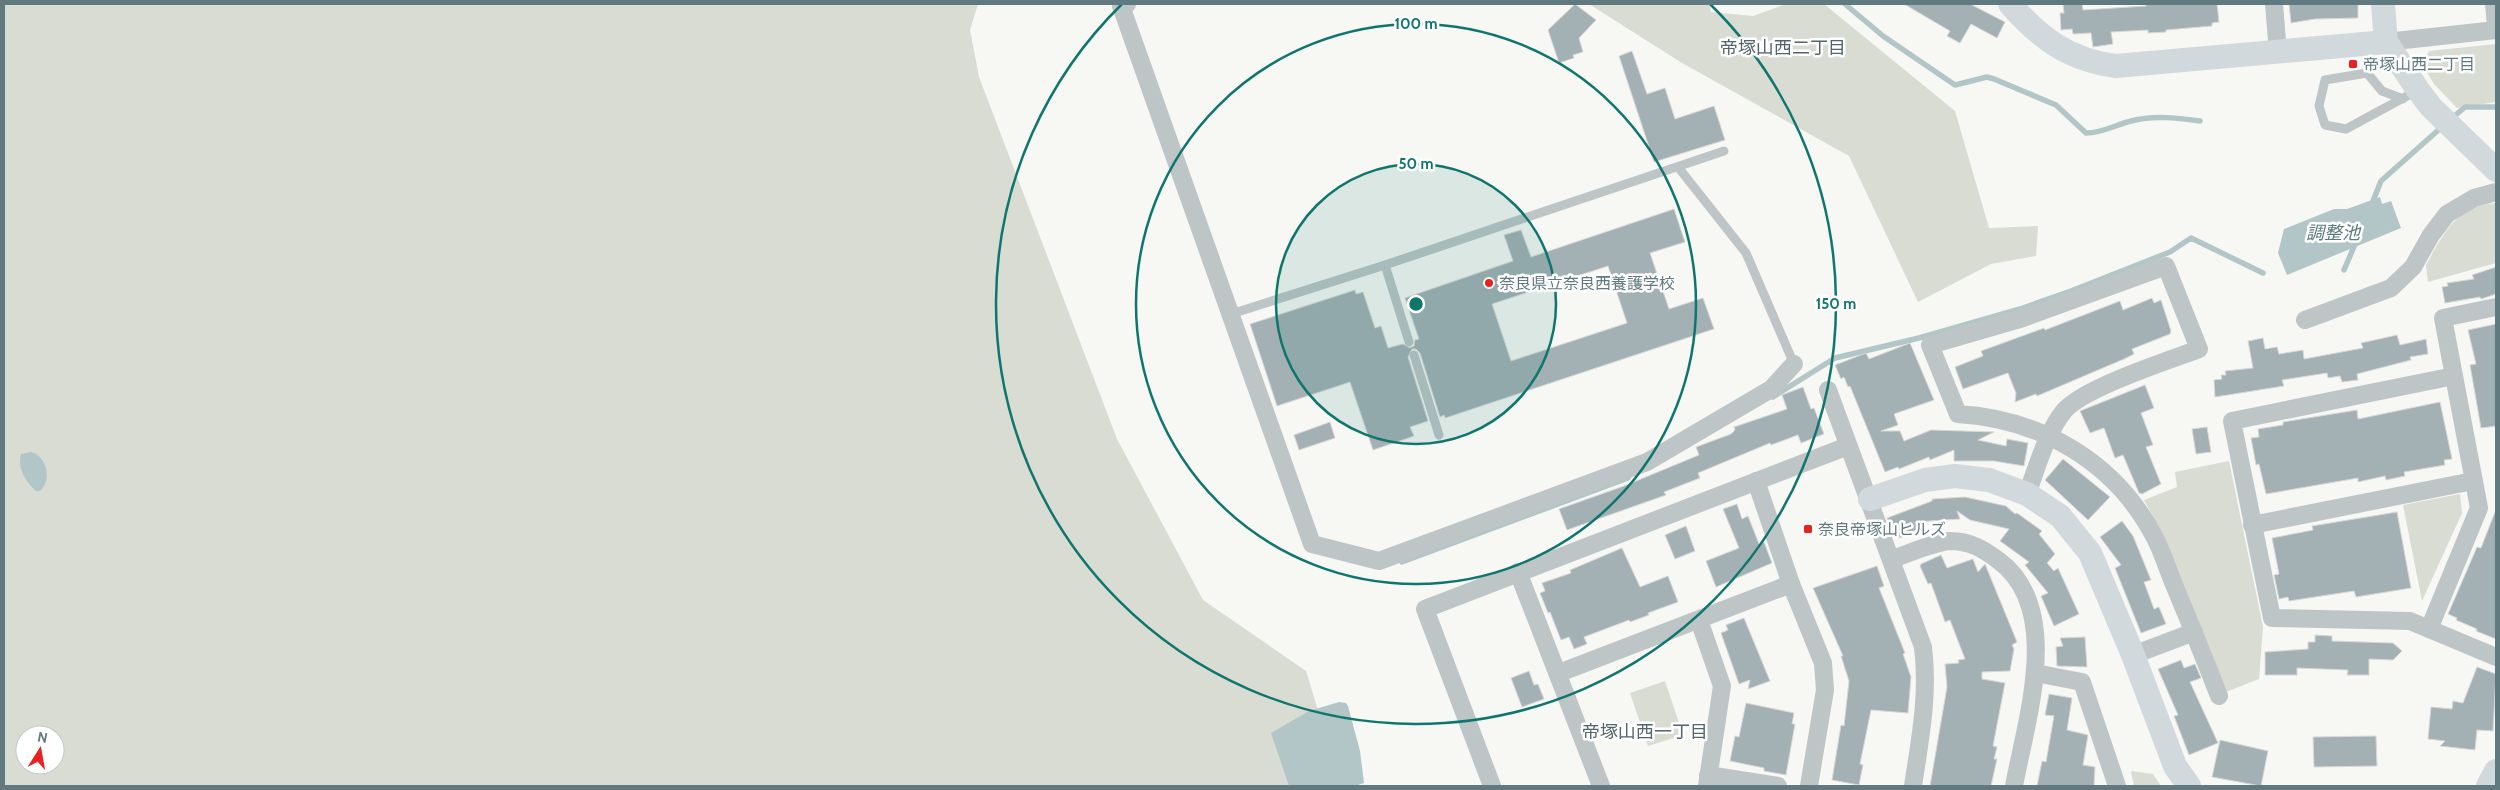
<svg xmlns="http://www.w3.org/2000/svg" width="2500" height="790" font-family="Cabin,'Noto Sans JP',sans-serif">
<rect width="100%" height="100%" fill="#f7f7f4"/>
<g fill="#d8dcd3" fill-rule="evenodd">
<path d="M4,4h974l-8,26 9,47 138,362 86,161 103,71 35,115h-1337zM25,735h30v30h-30z"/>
<polygon points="1589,4 1710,4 1711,12 1753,16 1786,4 1824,4 1955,111 1989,228 2038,226 2036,256 1991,264 1918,302 1849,156 1682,63"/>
<polygon points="2496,44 2496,102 2457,108 2434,84 2422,64 2429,51"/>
<path d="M2496,203v60l-68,19 -2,-17c18,-32 30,-59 70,-62z"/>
<polygon points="2229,461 2263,627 2259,679 2226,692 2164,537 2144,500 2177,487 2175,472"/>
<polygon points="2460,494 2462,513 2422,601 2403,505"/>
<polygon points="1665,681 1683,735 1648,746 1630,693"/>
<polygon points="2131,771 2153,774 2161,786 2134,786"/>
</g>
<g fill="#b3c6c7">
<polygon points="2380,197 2382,204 2391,201 2401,228 2287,275 2278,253 2284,229 2334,209 2347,209"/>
<path d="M31,452c15,3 22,28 9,39h-4c-10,-9 -19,-22 -15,-37z"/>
<polygon points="1339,702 1346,703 1348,706 1360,751 1364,783 1355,786 1289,786 1271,733 1309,711"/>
</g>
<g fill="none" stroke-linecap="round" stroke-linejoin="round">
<g stroke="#b3c6c7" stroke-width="5.5">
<path d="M1845,4l38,32 72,49 32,-8 7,2 62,26 30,28c17,0 29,-8 45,-12 23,-6 46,-3 69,0"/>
<polyline points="2451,119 2465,107 2496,107"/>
<polyline points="2371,206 2381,181 2444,125"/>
<polyline points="2344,270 2356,242"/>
<polyline points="1773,397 1835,358 1919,338 2020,309 2071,291 2170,252 2191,238 2263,273"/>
<polyline points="1402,562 1628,478"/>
</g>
</g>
<g fill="#a4b1b4" stroke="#d9d8d6" fill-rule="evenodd">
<polygon points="1575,4 1596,20 1579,38 1583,52 1573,55 1574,58 1559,63 1548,30"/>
<polygon points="1904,4 1970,4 2005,22 1997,38 1971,24 1960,43 1947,36 1950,31"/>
<polygon points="2063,4 2082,4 2083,10 2146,6 2146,4 2217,4 2219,22 2212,23 2212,26 2166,30 2166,32 2148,33 2148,30 2111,32 2113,44 2093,47 2091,33 2073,34 2072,29 2061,30 2060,13 2064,13"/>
<polygon points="2289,4 2358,4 2358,18 2315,19 2291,23"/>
<polygon points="1632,51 1647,94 1665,88 1675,119 1714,106 1725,140 1654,162 1619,56"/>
<path d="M1674,209l11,33 -35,11 19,56 34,-11 11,31 -269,89 -1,-3 -4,2 -20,-64 -4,-4h-4l-4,8 20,64 -18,6 4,9 -41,14 -23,-68 -73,24 -27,-82 105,-34 1,4 7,-2 12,36 6,-2 7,22 15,-4 7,4 4,-2 1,-6 4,-1 -14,-41 108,-37 -9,-26 17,-5 10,27zM1608,266l19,57 -116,38 -19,-57z"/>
<polygon points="2496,267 2496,294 2481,299 2480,297 2445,303 2442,287 2448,286 2447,283 2474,279 2472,275"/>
<polygon points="2152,298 2154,303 2161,300 2171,331 2170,334 2132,349 2134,354 2124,359 2037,396 2036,394 2015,402 2016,393 2008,373 1963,389 1955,367 1983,356 1981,351 2044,328 2045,330 2120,301 2123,310"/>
<polygon points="2496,324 2496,426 2481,428 2470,365 2476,364 2468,330"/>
<polygon points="2397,335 2400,345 2426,339 2428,354 2410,357 2411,360 2357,374 2358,380 2342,382 2340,376 2328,378 2327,373 2282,380 2284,386 2215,397 2214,380 2222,379 2221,375 2226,375 2225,371 2253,368 2248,341 2263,338 2265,349 2277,347 2279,354 2303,350 2304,359 2363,348 2361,343"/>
<polygon points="1910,343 1934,400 1894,414 1898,425 1881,431 1900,431 1904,441 1931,430 1994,432 1978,440 2006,446 2007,439 2028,443 2024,466 1994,461 1954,461 1954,450 1930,460 1929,457 1899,469 1898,467 1885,472 1850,386 1848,387 1844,377 1841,379 1835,365 1866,353 1869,359"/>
<polygon points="2145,385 2154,408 2141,413 2153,445 2146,447 2161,484 2142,494 2139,493 2123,455 2115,458 2104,428 2090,433 2080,411"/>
<polygon points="1803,387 1811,409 1814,408 1824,434 1801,443 1798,435 1771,445 1770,443 1698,473 1700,478 1664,492 1666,495 1567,530 1559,509 1624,486 1699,455 1696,447 1731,434 1735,430 1734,427 1787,409 1782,395"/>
<polygon points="2440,402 2452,459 2444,460 2445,465 2404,472 2405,476 2386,480 2385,476 2358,482 2358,478 2266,494 2259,464 2256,465 2251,438 2259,437 2258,429 2283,425 2283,422 2357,410 2358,419"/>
<polygon points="1330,422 1335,438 1299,450 1294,435"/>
<polygon points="2207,427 2211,452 2196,454 2192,429"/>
<polygon points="2063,459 2110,497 2088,520 2045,480"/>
<polygon points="1965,497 2006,506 2015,514 2017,513 2042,531 2039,534 2055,554 2047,563 2054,571 2058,568 2079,614 2054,626 2041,596 2048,593 2025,565 2029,562 2000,541 2009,529 1970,520 1957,511 1960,519 1915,522 1918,529 1900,538 1894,524 1889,524 1887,518 1932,501 1932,499"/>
<polygon points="1737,504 1742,519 1748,516 1759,544 1764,542 1772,563 1716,587 1706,561 1739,548 1723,509"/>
<polygon points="2397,512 2411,588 2356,597 2354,591 2289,601 2288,597 2279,599 2274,575 2279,574 2272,538 2313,530 2312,526"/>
<polygon points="2495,512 2496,512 2496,639 2476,631 2477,629 2456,620 2457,618 2448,614 2477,547 2481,548"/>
<polygon points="2122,521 2133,536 2151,580 2144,582 2154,609 2159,607 2166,624 2141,633 2115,568 2121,565 2100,537"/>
<polygon points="1686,526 1695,551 1675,559 1665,535"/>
<polygon points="1622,548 1640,587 1668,576 1678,602 1648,613 1649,615 1630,622 1629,620 1584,637 1587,644 1574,649 1569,637 1561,640 1550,612 1548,613 1540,593 1545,591 1542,583 1571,573 1570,570"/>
<polygon points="1941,555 1947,568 1973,559 1978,572 1985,564 2017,642 2012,645 2014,649 2010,671 1982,672 1982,679 2005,683 1993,746 1997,747 1994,759 1997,759 1991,786 1930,786 1947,687 1945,664 1959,663 1958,660 1965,659 1950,620 1945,622 1931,583 1928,584 1920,566 1921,564"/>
<polygon points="1877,566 1884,586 1879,588 1905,653 1903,654 1911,677 1908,713 1871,710 1860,764 1863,765 1859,785 1832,780 1841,725 1844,726 1849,681 1841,656 1843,656 1813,588"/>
<polygon points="1744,618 1770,681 1748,689 1750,680 1739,684 1721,633 1728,630 1726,625"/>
<polygon points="2315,635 2332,636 2332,641 2393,643 2402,651 2393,660 2369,659 2369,675 2347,675 2348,670 2297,668 2297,675 2265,675 2265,652 2308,649 2308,642 2315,642"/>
<polygon points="2085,637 2087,667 2057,666 2056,647 2063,646 2060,638"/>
<polygon points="2181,660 2184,668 2195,664 2201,678 2190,682 2218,743 2189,755 2174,716 2178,715 2158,669"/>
<polygon points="2477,667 2496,674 2493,731 2477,730 2475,750 2440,746 2445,741 2428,739 2431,707 2452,709 2453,701 2463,703"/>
<polygon points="1529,671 1534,685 1538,684 1544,699 1522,707 1511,678"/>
<polygon points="2049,694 2072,698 2067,730 2088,735 2083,765 2095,767 2094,786 2037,786 2042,761 2046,762 2054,716 2045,715"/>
<polygon points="1746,703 1794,713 1792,724 1795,724 1786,775 1764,771 1764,768 1730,761 1735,736 1739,737"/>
<polygon points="2376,736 2377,766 2314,767 2313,737"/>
<polygon points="2220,740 2268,751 2261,786 2212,777"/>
</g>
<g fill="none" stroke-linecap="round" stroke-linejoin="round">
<g stroke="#bec5c7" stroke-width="9">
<polyline points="2403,99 2382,91 2367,73 2325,80 2319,106 2325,125 2346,129 2418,90"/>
<polyline points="1678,167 1746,253 1794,364"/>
<polyline points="1385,265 1409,342"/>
<polyline points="1231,314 1385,265 1724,151"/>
<polyline points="1414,355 1439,435"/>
</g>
<g stroke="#bec5c7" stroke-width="18">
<polyline points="1127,4 1121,6 1312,544 1379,561 1647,462 1771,389 1794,364"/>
<polyline points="2274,4 2278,53"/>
<polyline points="2494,4 2496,26"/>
<polyline points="2386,42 2496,30"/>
<polyline points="2305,320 2391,288 2413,267 2431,235 2447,214 2474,198 2496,192"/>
<polyline points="2454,376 2232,421 2272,618 2410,621 2496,657"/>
<path d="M1828,390l95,257c6,48 -3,92 -10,139"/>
<polyline points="1756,481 1791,584 1823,663 1825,690 1809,786"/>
<path d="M2027,494c10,-26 19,-61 37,-83 19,-23 103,-50 135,-62l-33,-83 -143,52 -93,27 28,69c83,5 158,48 197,124 8,15 13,33 20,49 15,36 30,73 44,109"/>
<polyline points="2252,525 2473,481"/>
<path d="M1892,559c16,-5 42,-17 58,-18 20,0 33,8 48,19 66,48 28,160 16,226"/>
<polyline points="1518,572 1601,786"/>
<polyline points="1699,620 1722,686 1707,786"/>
<polyline points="2429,629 2479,508 2443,318 2496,307"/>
<polyline points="2133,655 2194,632"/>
<polyline points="1559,673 1791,584"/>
<polyline points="2035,673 2082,682 2117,786"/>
<polyline points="1708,775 1778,786"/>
<polyline points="1492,786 1425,609 1848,446"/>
</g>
<g stroke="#d2d9dc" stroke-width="24">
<path d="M2010,4c31,35 59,56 106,62l270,-24"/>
<polyline points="2383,4 2386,42 2418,90 2431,107 2496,170"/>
<polyline points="1870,499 1925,480 1955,476 1989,480 2027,494 2060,516 2090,553 2133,655 2175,766 2189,786"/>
<polyline points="2488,786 2496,771"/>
</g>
</g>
<circle cx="1416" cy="304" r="140" fill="#0f766e" fill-opacity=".12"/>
<g fill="none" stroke="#0f766e" stroke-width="2.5">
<circle cx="1416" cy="304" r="140"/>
<circle cx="1416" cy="304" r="280"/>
<path d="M1710 4A420 420 0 1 1 1122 4"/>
</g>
<g fill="#eb2120" stroke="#fff" stroke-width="2">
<rect x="2348" y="59" width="10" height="10" rx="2.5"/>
<circle cx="1489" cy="283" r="5"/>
<rect x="1803" y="524" width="10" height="10" rx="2.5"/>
</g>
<g text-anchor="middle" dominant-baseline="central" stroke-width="5" stroke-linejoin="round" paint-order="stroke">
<g font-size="16" fill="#617a80" stroke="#fff" text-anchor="start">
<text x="2363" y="64">帝塚山西二丁目</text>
<text x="1499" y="283">奈良県立奈良西養護学校</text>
<text x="1818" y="529">奈良帝塚山ヒルズ</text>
</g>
<g font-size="18" fill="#53666b" stroke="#fff">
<text x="1783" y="48">帝塚山西二丁目</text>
<text x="1645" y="732">帝塚山西一丁目</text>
</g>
<g font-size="18" font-style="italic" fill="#5b7a7c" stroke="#fff">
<text x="2333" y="233">調整池</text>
</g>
</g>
<circle cx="1416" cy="304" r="8" fill="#0f766e" stroke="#fff" stroke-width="2.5"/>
<g font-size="15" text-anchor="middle" font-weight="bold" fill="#0f766e" stroke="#fff" stroke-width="5" stroke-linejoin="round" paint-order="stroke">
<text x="1416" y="29">100 m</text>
<text x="1416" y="169">50 m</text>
<text x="1836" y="309">150 m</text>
</g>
<rect width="2500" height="790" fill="none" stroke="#617a80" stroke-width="10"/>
<g transform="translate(40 750) rotate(11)"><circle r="24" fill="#ffffff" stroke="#c0cacc"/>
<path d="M0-4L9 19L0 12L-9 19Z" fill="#eb2120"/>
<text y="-8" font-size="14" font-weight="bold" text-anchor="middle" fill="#617a80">N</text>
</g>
</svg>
